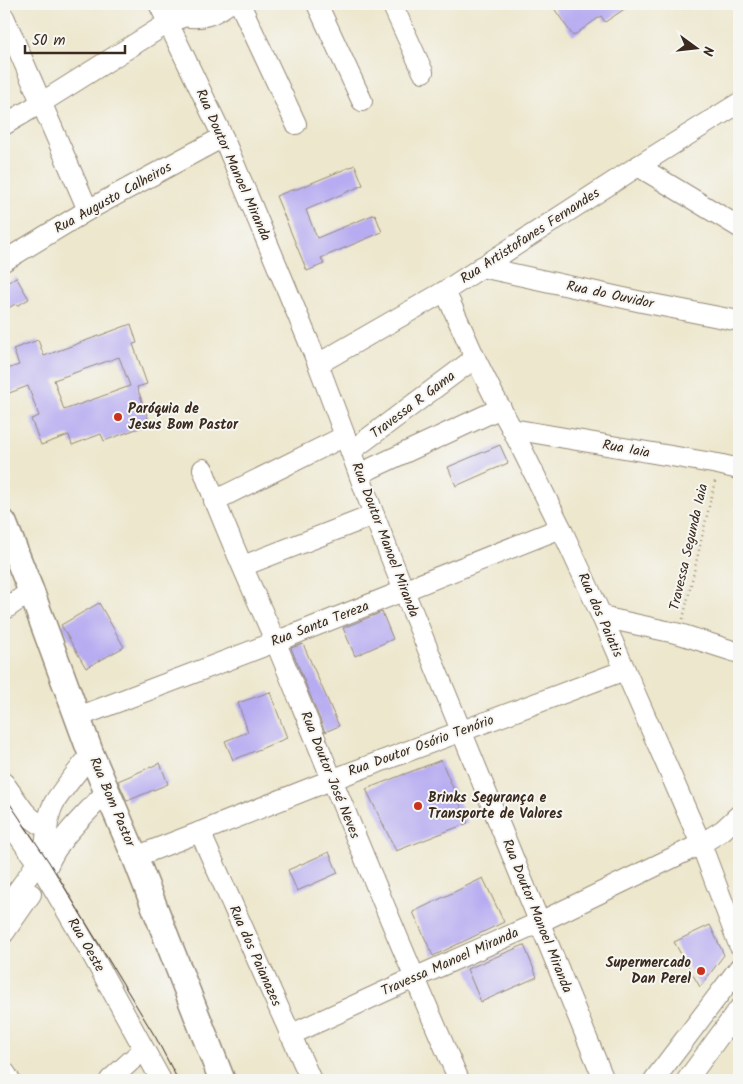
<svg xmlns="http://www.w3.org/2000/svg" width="743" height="1084" font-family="Kalam,sans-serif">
<rect width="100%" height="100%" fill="#f6f6f2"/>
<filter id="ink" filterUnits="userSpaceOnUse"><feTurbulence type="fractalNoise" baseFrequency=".02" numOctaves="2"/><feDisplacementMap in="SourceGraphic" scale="10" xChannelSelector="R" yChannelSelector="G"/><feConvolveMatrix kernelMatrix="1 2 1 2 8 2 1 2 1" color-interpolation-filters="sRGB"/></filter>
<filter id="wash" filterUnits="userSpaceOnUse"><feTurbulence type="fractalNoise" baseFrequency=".0096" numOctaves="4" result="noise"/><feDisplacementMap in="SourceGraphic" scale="20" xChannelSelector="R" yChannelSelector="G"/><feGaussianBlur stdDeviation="1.12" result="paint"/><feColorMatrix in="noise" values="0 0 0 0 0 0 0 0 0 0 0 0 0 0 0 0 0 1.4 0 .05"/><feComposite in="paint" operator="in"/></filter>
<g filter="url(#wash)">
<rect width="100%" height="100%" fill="#ede7cd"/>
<g id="blocks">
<g fill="#b7acf1" fill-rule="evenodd">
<polygon points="551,4 632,4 605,22 601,16 573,36"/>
<polygon points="355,165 363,185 306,210 317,238 375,214 382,232 321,258 324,264 307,271 276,196 294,189 297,189"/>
<polygon points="16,277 29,299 17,306 15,304 4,311 4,285"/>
<path d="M131,324l6,19 -4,1 14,40 -10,3 13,37 -46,17 -3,-7 -29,11 -3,-10 -28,10 -10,-26 8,-3 -11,-30 -24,9v-25l15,-5 -6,-16 25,-9 6,16zM119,357l11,29 -66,24 -10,-30z"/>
<polygon points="500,445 508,463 456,486 448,467"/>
<polygon points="99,603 124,647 86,668 61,625"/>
<polygon points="382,612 393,639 355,656 343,628"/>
<polygon points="303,644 339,726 325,732 291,648"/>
<polygon points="270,692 287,738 233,760 225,741 248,732 238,703"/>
<polygon points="441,760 468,823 396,851 366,789"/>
<polygon points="160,763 168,784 127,801 118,781"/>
<polygon points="329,852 338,873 297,891 288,870"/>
<polygon points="483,878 504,922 433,956 413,912"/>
<polygon points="710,925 724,955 700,987 674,942"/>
<polygon points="524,945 537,977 481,1002 467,969"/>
</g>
</g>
</g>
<g filter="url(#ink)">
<use href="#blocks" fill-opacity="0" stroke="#948876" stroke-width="1"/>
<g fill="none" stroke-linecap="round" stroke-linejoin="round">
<defs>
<g id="minor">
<polyline points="159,4 223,137 273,256 318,364 345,436 374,515 404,591 604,1080"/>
<polyline points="240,4 296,124"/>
<polyline points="317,4 362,101"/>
<polyline points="392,4 423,72"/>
<path d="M185,16c17,4 29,-2 43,-12"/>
<polyline points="4,17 88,210"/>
<polyline points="4,125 41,103 168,23 185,16 192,4"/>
<polyline points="638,166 739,227"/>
<polyline points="4,261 88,210 223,137"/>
<polyline points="481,267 642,302 739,321"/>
<polyline points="445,291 475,358 494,396 512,429 561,528 602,617 701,844 739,945"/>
<polyline points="318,364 445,291 638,166 739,103"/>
<polyline points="512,429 718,464 739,469"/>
<polyline points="351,451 475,358"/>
<path d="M203,469c21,59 48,116 73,174 60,146 119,292 183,437"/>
<polyline points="359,474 501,408"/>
<polyline points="214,501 345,436"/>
<polyline points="243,566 374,515"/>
<polyline points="4,610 31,591"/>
<polyline points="602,617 680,634 739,653"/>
<polyline points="78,717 275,642 561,528"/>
<polyline points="4,783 24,811 31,818 47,829"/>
<polyline points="4,815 45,874 94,958 161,1080"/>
<polyline points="200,832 311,1080"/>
<polyline points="135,857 200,832 331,780 625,670"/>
<path d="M47,867c12,-30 39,-53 60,-76"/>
<path d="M4,909c12,-17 31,-39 39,-58 6,-15 2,-32 11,-48 10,-16 25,-33 37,-49"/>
<polyline points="4,933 31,894"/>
<polyline points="290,1035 414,978 540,922 701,844 723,830 739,815"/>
<polyline points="4,1071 10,1080"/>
<polyline points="110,1080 144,1049"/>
<polyline points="654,1080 739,968"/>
<polyline points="687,1080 739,1009"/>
</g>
<polyline id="major" points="4,523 31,591 91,754 135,857 222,1080"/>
</defs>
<use href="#minor" stroke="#948876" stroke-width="22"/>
<use href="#major" stroke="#948876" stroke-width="28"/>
<polyline stroke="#948876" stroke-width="2.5" stroke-dasharray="1 4" stroke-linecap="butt" points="683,619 715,481"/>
<use href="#minor" stroke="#fff" stroke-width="20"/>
<use href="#major" stroke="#fff" stroke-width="25"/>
<polyline stroke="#3b2a1e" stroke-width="1" points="4,795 49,862 156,1038 178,1080"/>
</g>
</g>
<g fill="#c8321e" stroke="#f6f6f2" stroke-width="2">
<circle cx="118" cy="417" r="5"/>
<circle cx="418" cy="806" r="5"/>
<circle cx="701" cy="971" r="5"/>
</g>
<g text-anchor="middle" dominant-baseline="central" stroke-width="4" stroke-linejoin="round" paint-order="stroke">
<g font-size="14" fill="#3b2a1e" stroke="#f6f6f2">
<text transform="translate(233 165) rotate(66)">Rua Doutor Manoel Miranda</text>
<text transform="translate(113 198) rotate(-29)">Rua Augusto Calheiros</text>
<text transform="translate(530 236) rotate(-33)">Rua Artistofanes Fernandes</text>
<text transform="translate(610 295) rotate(12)">Rua do Ouvidor</text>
<text transform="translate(413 405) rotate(-37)">Travessa R Gama</text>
<text transform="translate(626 449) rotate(10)">Rua Iaia</text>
<text transform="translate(385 540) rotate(69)">Rua Doutor Manoel Miranda</text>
<text transform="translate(689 547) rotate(-77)">Travessa Segunda Iaia</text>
<text transform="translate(600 615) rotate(66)">Rua dos Paiatis</text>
<text transform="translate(320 624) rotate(-21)">Rua Santa Tereza</text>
<text transform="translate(421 746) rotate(-20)">Rua Doutor Osório Tenório</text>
<text transform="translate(330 775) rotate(68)">Rua Doutor José Neves</text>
<text transform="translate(112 802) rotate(67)">Rua Bom Pastor</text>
<text transform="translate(537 916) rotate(68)">Rua Doutor Manoel Miranda</text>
<text transform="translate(86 945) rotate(60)">Rua Oeste</text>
<text transform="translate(255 956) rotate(66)">Rua dos Paianazes</text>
<text transform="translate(450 962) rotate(-24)">Travessa Manoel Miranda</text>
</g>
<g font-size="14" font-weight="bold" fill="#3b2a1e" stroke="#f6f6f2" text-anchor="start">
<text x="128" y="409">Paróquia de<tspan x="128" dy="16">Jesus Bom Pastor</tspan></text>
<text x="428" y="798">Brinks Segurança e<tspan x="428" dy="16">Transporte de Valores</tspan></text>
<text x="691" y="963" text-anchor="end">Supermercado<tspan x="691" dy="16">Dan Perel</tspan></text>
</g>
</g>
<rect width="743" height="1084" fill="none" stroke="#f6f6f2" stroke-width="20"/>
<g transform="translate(696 48) rotate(105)" stroke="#f6f6f2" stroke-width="4" paint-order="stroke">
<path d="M0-4L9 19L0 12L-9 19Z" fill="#3b2a1e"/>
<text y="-8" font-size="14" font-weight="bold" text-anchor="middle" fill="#3b2a1e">N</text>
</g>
<path d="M25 45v8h100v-8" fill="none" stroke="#3b2a1e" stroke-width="2.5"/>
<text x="32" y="45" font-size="15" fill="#3b2a1e" stroke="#f6f6f2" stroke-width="4" paint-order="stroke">50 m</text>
</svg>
